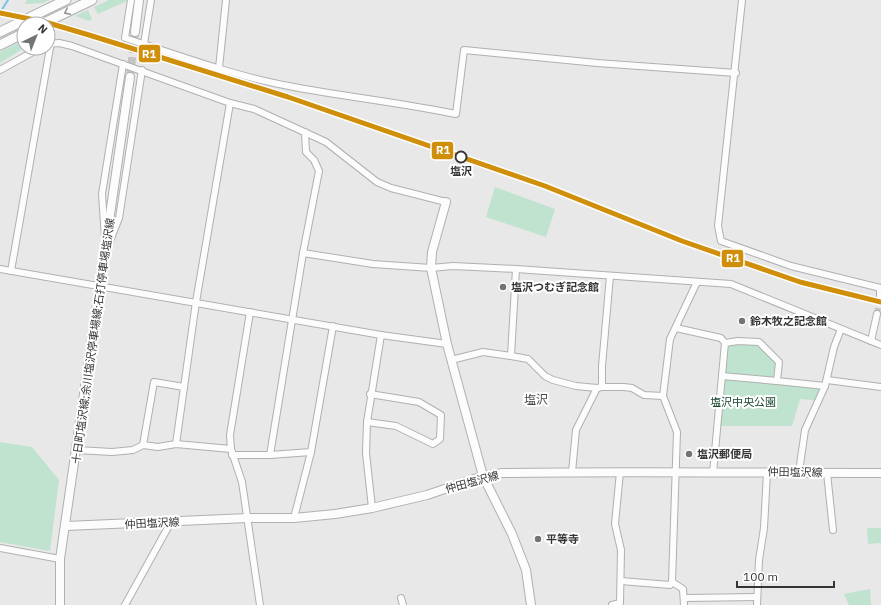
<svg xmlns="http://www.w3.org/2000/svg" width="881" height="605" font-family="'IBM Plex Sans','Noto Sans JP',sans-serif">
<rect width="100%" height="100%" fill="#e8e8e9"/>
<g fill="#bfe3ce">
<polygon points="27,0 50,0 43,3 26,4 25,3"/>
<polygon points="109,0 129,0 98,14 94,7"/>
<polygon points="88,10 92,19 89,21 75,16"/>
<polygon points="24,40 24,48 0,63 0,52"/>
<polygon points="495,187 555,209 546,237 486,217"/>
<polygon points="759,342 779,362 777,381 825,386 819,401 800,399 792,426 717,426 725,343"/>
<polygon points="0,442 32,447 59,480 50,551 0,542"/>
<polygon points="867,528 881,528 881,543 868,544"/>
<polygon points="870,589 871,605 849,605 844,594"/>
</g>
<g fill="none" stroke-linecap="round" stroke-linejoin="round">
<polyline stroke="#78c2e8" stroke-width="2" points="1,11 8,0"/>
<polyline stroke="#c4c4c5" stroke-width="6" stroke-dasharray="6 3" stroke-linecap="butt" points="877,314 880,297"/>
<polyline stroke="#c4c4c5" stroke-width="8" stroke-dasharray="8 4" stroke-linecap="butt" points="130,77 135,32"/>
<defs>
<g id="minor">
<path d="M131,0l-6,38c55,18 112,39 169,49 54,10 108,16 162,27l8,-64 133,13 139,10"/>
<polyline points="742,0 718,226 721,241 791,266 881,288"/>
<polyline points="48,44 59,43 72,46 230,103 254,109 326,142 377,182 391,188 446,202"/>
<polyline points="144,44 151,0"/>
<polyline points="219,68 226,0"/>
<polyline points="0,70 40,48"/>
<polyline points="105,238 102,194 123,64"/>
<polyline points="108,246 119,218 142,70"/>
<polyline points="303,253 373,264 431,268 453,266 516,269 731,284 881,345"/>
<polyline points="0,269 381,335 447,344"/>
<polyline points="516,269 511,356 528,359 545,376 553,380 576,386 597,388"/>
<polyline points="11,271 51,42"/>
<polyline points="880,288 880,297"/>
<polyline points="250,312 230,435 231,449 242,482 260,605"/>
<polyline points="676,328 721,338 725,343 713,473"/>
<polyline points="871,341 877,314"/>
<polyline points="725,343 738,341 759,342 779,362 777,381 825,386"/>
<polyline points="451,360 483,352 511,356"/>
<polyline points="722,376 777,381"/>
<polyline points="827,380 881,387"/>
<polyline points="602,387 624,387 632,388 644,395 663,396"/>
<polyline points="367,422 396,426 433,444 440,439 441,415 419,402 370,394"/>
<polyline points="176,444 196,302 230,103"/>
<polyline points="143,445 154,382 184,387"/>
<polyline points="77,450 112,452 133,450 143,445 158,447 176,444 231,449"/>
<polyline points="232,455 270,455 311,452"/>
<polyline points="270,455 303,253 319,171 314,160 306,152 305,132"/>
<polyline points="572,472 576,430 597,388 602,387 602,366 610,276"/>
<polyline points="799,472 805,430 825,386 834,347 841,329"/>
<polyline points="827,473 833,530"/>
<polyline points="372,508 366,453 367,422 381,335"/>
<polyline points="294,518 311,452 333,326"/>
<polyline points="0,548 60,559"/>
<polyline points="621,581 670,585 672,582"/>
<polyline points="401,598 403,605"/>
<polyline points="685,598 757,597"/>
<polyline points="125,605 171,522"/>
<polyline points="612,605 620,603 621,550 615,524 620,472"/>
<polyline points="684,605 683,589 672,582 677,432 663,396 670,339 697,282"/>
<polyline points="757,605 759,560 764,528 767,472"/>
</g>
<g id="major">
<polyline points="135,32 139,0"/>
<polyline points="446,202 432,252 431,268 447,344 483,476 512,534 526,570 531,605"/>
<path d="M66,526l182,-8h46l41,-4 37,-6 55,-13 56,-19 20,-3c126,-2 252,0 378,0"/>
<polyline points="60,605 60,559 130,77"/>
</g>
<g id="highway">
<polyline points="42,24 92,0"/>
<polyline points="0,32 66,0"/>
<polyline points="0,45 24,33"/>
</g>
</defs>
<use href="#minor" stroke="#afb0b0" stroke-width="8"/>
<use href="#major" stroke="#afb0b0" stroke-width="10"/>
<use href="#highway" stroke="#afb0b0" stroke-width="11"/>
<use href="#minor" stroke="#fcfcfc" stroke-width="6"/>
<use href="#major" stroke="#fcfcfc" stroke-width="8"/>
<use href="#highway" stroke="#fcfcfc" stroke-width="9"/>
<defs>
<polyline id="rail-1" points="0,13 45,22 89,35 288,97 545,186 682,241 800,282 881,302"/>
</defs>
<use href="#rail-1" stroke="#fff" stroke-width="8"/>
<use href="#rail-1" stroke="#d08f0b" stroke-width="5"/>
</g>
<defs><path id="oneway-chevron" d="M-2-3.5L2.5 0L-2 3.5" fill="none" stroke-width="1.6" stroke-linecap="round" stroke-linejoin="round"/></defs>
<use stroke="#989898" href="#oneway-chevron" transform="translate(67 12) rotate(154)"/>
<circle fill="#fff" stroke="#343535" stroke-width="2" cx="461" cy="157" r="5.5"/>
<g fill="#737474" stroke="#fff" stroke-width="1.5">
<circle cx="503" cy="287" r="4"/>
<circle cx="742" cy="321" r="4"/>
<circle cx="689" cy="454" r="4"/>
<circle cx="538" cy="539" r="4"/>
</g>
<g text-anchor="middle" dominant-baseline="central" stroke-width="4" stroke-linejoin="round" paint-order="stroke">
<g font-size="11" font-weight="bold" fill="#343535" stroke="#fff">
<text x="461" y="171">塩沢</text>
</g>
<g font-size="11" font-weight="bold" fill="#343535" stroke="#fff" text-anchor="start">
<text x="511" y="287">塩沢つむぎ記念館</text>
<text x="750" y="321">鈴木牧之記念館</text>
<text x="697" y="454">塩沢郵便局</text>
<text x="546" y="539">平等寺</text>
</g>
<g font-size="11" fill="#343535" stroke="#fff">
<text transform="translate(93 341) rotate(-82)">十日町塩沢線;余川塩沢停車場線;石打停車場塩沢線</text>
<text transform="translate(795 472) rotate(1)">仲田塩沢線</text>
<text transform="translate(472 482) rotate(-15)">仲田塩沢線</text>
<text transform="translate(152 523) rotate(-3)">仲田塩沢線</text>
</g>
<g font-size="11" fill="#1d4731" stroke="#fff">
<text x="743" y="402">塩沢中央公園</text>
</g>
<g font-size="12" fill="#494a4c" stroke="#fff">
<text x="536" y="399">塩沢</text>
</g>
</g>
<g stroke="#fff" stroke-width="1.5">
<rect x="138" y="44" width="23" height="19" rx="4" fill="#d08f0b"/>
<rect x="431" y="141" width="23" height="19" rx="4" fill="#d08f0b"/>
<rect x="721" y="249" width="23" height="19" rx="4" fill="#d08f0b"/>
</g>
<g font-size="11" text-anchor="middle" font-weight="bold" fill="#fff">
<text x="149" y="58">R1</text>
<text x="443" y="154">R1</text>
<text x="733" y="262">R1</text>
</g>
<g transform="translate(36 36) rotate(43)"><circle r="19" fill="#ffffff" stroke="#aeaeae"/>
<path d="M0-3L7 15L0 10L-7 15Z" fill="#737474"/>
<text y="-6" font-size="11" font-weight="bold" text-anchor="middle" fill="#343535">N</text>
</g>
<path d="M737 581v6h97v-6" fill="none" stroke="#343535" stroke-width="2"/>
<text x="743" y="581" font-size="12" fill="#343535" stroke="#ffffff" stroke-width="3" paint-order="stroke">100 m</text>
</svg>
